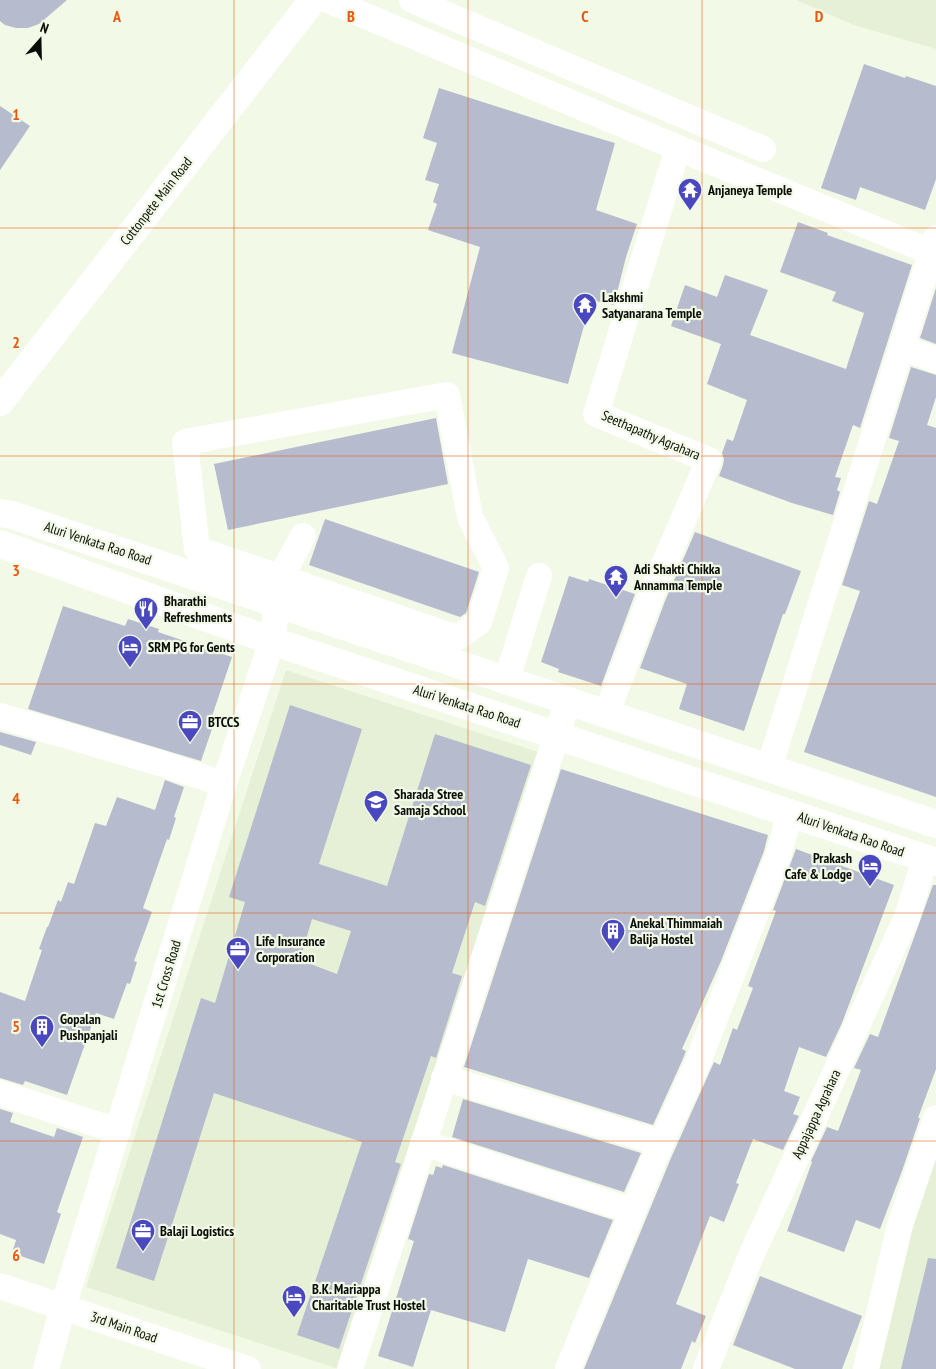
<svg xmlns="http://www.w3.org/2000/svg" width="936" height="1369" font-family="'PT Sans Narrow',sans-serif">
<rect width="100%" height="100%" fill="#f2f9e6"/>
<g fill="#e6f0d6">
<polygon points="796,0 936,0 936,49 854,25"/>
<polygon points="286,670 538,752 339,1369 86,1287"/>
<polygon points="936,1135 936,1369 872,1369"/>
</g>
<g fill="#b7bbce" fill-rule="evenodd">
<polygon points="0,0 67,0 39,24 28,28 16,28 5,25 0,21"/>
<polygon points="864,64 905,78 906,76 936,86 936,179 925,210 860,187 856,200 821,188"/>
<polygon points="439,88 564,128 615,143 596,210 637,224 626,257 614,305 591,300 568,384 452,353 480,247 428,230 437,204 433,202 439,184 425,180 437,143 423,138"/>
<polygon points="0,106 30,126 0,170"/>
<polygon points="798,222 828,233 827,235 912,265 860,428 853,425 835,477 841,478 837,490 840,492 833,515 792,503 719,476 723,465 724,459 722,453 727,439 733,441 747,400 707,384 721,344 671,326 685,285 717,297 725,275 768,290 750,335 846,369 864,313 832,301 836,292 780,272"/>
<polygon points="936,288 936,344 920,338"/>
<polygon points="911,367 936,375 936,397 927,425 936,428 936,797 804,752 860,591 842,585 869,501 877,504 899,441 889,438"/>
<polygon points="436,418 448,484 228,530 214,464"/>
<polygon points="325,519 479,572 466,613 460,617 309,565"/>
<polygon points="695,532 801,571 785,614 783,614 744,731 679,709 687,684 640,668 665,601"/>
<polygon points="569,576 588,582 589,579 635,594 601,686 558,672 559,669 541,662"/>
<polygon points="63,606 125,626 128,619 159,629 158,632 232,657 209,725 213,726 201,761 28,709"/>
<path d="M290,705l72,24 -43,135 68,22 48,-152 96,31 -46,141 -10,-4 -23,71 10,3 -26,82 -5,-2 -36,106 6,2 -62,185 -42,-14 65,-193 -148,-49 -60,188 -38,-13 85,-270 14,5 30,-101 -16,-5zM312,919l39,12 -14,43 -37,-14z"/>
<polygon points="0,732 36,742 31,755 0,745"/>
<polygon points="561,769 768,835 764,851 721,961 682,1049 686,1051 682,1061 653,1125 464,1067"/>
<polygon points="165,780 184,787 174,817 176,818 169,840 167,839 143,908 152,912 134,961 137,962 130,984 127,983 114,1019 96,1013 67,1095 25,1081 23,1085 0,1078 0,992 25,1001 42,950 39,949 47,927 48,927 58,900 61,902 68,882 74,884 95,823 106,826 117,797 155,810"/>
<polygon points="796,849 894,885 842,1023 826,1057 799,1047 784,1091 800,1097 793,1114 799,1116 783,1150 753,1139 736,1183 739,1184 724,1222 710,1216 676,1304 706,1316 695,1343 692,1341 681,1369 584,1369 671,1158 714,1062 720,1065 733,1028 737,1030 753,988 748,986 776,911 773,910"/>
<polygon points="933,885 936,885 936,1069 918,1118 920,1118 902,1171 880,1229 856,1220 844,1252 787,1231 812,1162 811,1161 827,1127 838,1131 861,1070 854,1068 870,1034 878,1037"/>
<polygon points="463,1099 641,1153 624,1192 452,1137"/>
<polygon points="0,1109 13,1113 10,1122 54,1137 57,1128 83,1137 57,1212 61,1214 44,1264 12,1253 16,1240 0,1234"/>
<polygon points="443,1165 613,1220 589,1278 528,1259 505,1332 431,1310 413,1367 378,1356 414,1241 408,1239 429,1174 433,1175 436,1166 442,1168"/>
<polygon points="928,1258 936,1259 936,1369 901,1369"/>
<polygon points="760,1276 862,1316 842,1369 795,1369 733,1345"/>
</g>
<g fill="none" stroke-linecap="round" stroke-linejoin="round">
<g stroke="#fff" stroke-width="26">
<polyline points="328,0 678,148 931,252"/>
<polyline points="412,0 763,149"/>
<polyline points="902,347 936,360"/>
<polygon points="447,395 470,517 496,568 479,622 457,638 197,549 185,442"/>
<polyline points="507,679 539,576"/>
<polyline points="607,713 651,595 709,460 596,414 678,148"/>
<polyline points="0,716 163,764 224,784"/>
<polyline points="769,768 936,238"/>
<polyline points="444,1078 661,1143"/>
<polyline points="0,1093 118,1131"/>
<polyline points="423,1143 633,1211"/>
<polyline points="0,1286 248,1369"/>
<polyline points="46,1369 63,1307 224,784 272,641 281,577 303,536"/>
<polyline points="350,1369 568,700"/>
<polyline points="568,1369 657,1152 696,1067 778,856 790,813"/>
<polyline points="706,1369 750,1258 907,917 925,859"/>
<polyline points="866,1369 900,1225 936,1118"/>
</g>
<g stroke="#fff" stroke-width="28">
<polyline points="0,402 313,0"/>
<polyline points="0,513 12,515 936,824"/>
<polyline points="0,544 272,641 936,862"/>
</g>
</g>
<path fill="none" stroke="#e8590c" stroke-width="1" stroke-opacity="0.55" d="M234,0v1369M468,0v1369M702,0v1369M0,228h936M0,456h936M0,684h936M0,913h936M0,1141h936"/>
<defs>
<symbol id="temple-pin" viewBox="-11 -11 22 30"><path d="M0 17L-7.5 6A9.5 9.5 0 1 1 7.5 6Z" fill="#4a48be" stroke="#f2f9e6"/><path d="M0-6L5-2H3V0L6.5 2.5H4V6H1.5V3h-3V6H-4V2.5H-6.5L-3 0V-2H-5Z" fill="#fff"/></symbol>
<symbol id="restaurant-pin" viewBox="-11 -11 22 30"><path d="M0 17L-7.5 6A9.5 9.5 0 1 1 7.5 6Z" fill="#4a48be" stroke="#f2f9e6"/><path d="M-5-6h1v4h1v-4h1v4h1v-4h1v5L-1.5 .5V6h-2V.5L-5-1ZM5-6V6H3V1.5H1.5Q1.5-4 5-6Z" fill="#fff"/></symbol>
<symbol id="hotel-pin" viewBox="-11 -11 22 30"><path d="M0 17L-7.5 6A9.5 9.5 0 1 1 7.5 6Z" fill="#4a48be" stroke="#f2f9e6"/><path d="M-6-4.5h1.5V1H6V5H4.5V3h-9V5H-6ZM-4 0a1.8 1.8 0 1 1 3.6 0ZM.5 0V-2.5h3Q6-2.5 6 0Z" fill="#fff"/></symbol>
<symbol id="office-pin" viewBox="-11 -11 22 30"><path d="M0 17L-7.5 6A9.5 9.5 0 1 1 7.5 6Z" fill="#4a48be" stroke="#f2f9e6"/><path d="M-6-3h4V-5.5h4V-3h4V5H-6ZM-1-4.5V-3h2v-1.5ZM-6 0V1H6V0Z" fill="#fff"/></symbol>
<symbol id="school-pin" viewBox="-11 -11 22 30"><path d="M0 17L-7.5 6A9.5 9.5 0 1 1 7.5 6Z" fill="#4a48be" stroke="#f2f9e6"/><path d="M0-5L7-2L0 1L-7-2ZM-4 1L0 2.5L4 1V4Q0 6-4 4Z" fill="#fff"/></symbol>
<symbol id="building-pin" viewBox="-11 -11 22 30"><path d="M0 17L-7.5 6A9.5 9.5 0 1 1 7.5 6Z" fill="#4a48be" stroke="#f2f9e6"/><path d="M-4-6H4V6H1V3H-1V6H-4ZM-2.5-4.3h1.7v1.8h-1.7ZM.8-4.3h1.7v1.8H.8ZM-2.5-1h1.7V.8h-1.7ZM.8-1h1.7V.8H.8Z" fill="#fff"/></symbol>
</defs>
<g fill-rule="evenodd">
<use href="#temple-pin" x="676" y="176" width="28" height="38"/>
<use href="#temple-pin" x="571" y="291" width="28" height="38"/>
<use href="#temple-pin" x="602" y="563" width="28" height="38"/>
<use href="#restaurant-pin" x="132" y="595" width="28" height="38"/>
<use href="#hotel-pin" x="116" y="633" width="28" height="38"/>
<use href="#office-pin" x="176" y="708" width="28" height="38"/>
<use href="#school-pin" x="362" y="788" width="28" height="38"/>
<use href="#hotel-pin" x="856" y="852" width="28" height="38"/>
<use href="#building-pin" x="599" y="917" width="28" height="38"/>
<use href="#office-pin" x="224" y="935" width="28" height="38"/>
<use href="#building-pin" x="28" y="1013" width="28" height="38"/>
<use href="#office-pin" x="129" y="1217" width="28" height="38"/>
<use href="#hotel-pin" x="280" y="1283" width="28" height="38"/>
</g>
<g text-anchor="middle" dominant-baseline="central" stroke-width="4.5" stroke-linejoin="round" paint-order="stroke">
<g font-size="14" font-weight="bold" fill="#0a0d07" stroke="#f2f9e6" text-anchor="start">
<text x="708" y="190">Anjaneya Temple</text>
<text x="602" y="297">Lakshmi<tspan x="602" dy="16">Satyanarana Temple</tspan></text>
<text x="634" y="569">Adi Shakti Chikka<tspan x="634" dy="16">Annamma Temple</tspan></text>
<text x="164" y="601">Bharathi<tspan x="164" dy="16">Refreshments</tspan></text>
<text x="148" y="647">SRM PG for Gents</text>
<text x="208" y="722">BTCCS</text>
<text x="394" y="794">Sharada Stree<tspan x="394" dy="16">Samaja School</tspan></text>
<text x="852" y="858" text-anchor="end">Prakash<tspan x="852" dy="16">Cafe &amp; Lodge</tspan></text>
<text x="630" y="923">Anekal Thimmaiah<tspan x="630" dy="16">Balija Hostel</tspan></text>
<text x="256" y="941">Life Insurance<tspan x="256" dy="16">Corporation</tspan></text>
<text x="60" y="1019">Gopalan<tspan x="60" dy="16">Pushpanjali</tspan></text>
<text x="160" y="1231">Balaji Logistics</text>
<text x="312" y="1289">B.K. Mariappa<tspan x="312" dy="16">Charitable Trust Hostel</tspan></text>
</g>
<g font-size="14" fill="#0a0d07" stroke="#f2f9e6">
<text transform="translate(156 201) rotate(-52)">Cottonpete Main Road</text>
<text transform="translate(651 435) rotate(23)">Seethapathy Agrahara</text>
<text transform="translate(98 543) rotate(18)">Aluri Venkata Rao Road</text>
<text transform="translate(467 706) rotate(18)">Aluri Venkata Rao Road</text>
<text transform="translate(851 834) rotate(19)">Aluri Venkata Rao Road</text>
<text transform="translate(166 974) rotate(-73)">1st Cross Road</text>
<text transform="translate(816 1114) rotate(-65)">Appajappa Agrahara</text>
<text transform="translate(124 1327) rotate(19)">3rd Main Road</text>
</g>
</g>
<g font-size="16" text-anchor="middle" font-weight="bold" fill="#e8590c" stroke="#f2f9e6" stroke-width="4.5" stroke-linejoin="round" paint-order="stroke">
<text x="117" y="22">A</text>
<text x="351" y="22">B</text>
<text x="585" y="22">C</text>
<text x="819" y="22">D</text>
<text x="16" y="120">1</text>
<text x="16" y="348">2</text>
<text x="16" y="576">3</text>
<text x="16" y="804">4</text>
<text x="16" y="1032">5</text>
<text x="16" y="1261">6</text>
</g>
<g transform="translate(40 40) rotate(20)" stroke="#f2f9e6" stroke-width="4" paint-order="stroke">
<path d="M0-4L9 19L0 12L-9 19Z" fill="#0a0d07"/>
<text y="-8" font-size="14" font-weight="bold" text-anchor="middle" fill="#0a0d07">N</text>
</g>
</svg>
